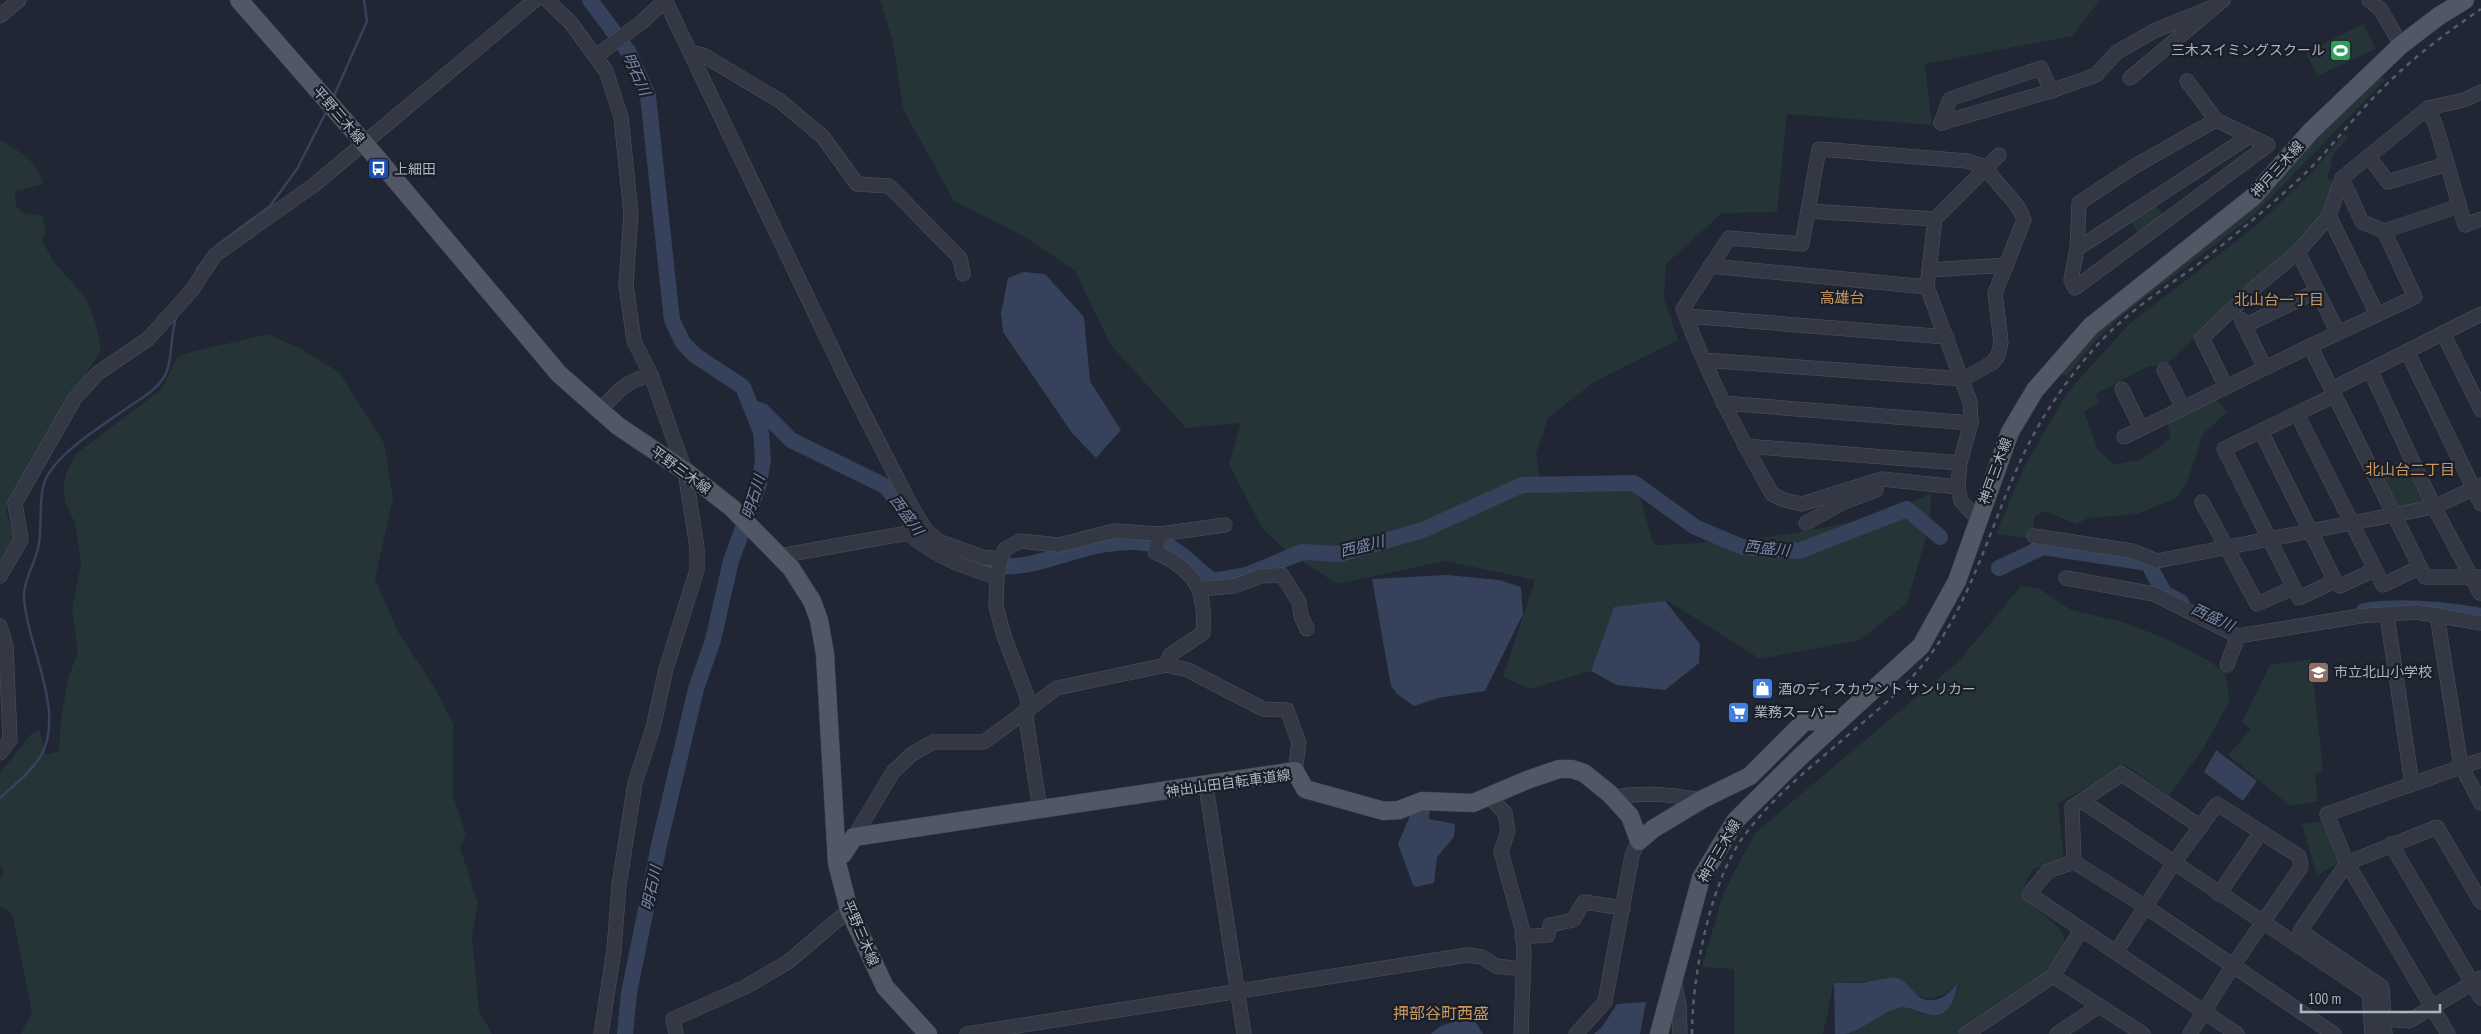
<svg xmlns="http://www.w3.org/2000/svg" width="2481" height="1034" font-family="'PT Sans Narrow','Noto Sans JP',sans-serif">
<rect width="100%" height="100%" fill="#202633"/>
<g fill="#253437">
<path d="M880,0h1220l-28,36 -147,28 7,61 -145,-11 -10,98 -55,1 -56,51 -2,35 14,41 -84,42 -46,36 -12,35 4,27 97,8 17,57c80,-3 161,-10 238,-35 13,-4 26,-11 39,-17l-1,30 -23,80 -47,37 -100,19 -92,-58 -54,6 -23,64 -62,18 -26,-12 32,-97 -90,-19 -108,23 -51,-33 -24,-23 -33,-64 12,-41 -55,5 -76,-84 -35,-73 -50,-34 -71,-36 -51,-92 -10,-67z"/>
<polygon points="2363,24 2376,49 2317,76 2306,52"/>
<polygon points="2377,76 2386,79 2254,215 2125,313 2096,340 2067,376 2058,373 2097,328 2317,134"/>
<polygon points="2344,134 2348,137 2333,155 2327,179 2335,182 2324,212 2296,247 2233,301 2168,363 2147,367 2096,394 2098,404 2084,411 2098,450 2115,465 2142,459 2171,438 2167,423 2216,399 2227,412 2203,434 2187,483 2175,499 2137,514 2088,518 2076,524 2045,511 2034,517 2033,531 2028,538 1996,534 2023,469 2067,393 2128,325 2257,225 2313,171"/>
<path d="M0,140c22,13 33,17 43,42l-3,3 -25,6 1,15 8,7 18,3 4,18 -5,5 13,23 30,34 10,22 7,28 -2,7 -85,139 -8,19 8,27 -14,25z"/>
<polygon points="2156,206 2165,217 2138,233 2131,222"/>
<polygon points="268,334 299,348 339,372 384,443 393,498 375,579 398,632 435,688 453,724 453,795 466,835 460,847 478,903 472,935 479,1011 492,1034 21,1034 32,1012 13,917 8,910 0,907 0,883 4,870 0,865 0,773 32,733 39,730 46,755 59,751 61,719 68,679 78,651 72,609 81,563 75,523 65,502 63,488 66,474 76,454 162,389 176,359 183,354"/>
<polygon points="2410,454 2434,507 2395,515 2375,475"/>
<path d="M2021,586l17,2 33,22 52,12 46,18 42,22 14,12 5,26 -26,47 -35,49 -44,-31 -67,39 6,57 -31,8 -13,25 42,37 3,14 -18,29 -90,60h-107c16,-10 38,-27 57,-26 5,0 10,5 15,6 24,6 30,-10 37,-29h-3l-10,9 -16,5 -13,-4 -19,-18 -38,5 -26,1 -11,51h-89v-65l-32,-2 21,-73 32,-61 204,-172z"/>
<polygon points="2311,659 2323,771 2315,774 2318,801 2290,806 2228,755 2251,729 2242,722 2270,665"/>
<polygon points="2322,821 2340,862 2317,876 2302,824"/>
</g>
<g fill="#36425b">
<polygon points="1023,272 1045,274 1084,317 1090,381 1121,430 1096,458 1072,433 1003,332 1001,313 1008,278"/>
<polygon points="1447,575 1499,580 1521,587 1523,614 1485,691 1438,698 1414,706 1397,694 1391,686 1372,579"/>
<polygon points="1665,601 1700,644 1699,663 1665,690 1617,685 1591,671 1614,607"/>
<polygon points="2216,750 2257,781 2243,801 2204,772"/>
<polygon points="1430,808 1429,819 1455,824 1454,837 1437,857 1434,883 1416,887 1413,885 1398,844 1412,811"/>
<path d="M1894,977c19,3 21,33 49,20 6,-3 9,-9 15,-13 -3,11 -6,25 -17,30 -15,6 -27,-9 -42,-6 -18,5 -32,18 -49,25 -4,1 -10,1 -15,1l-1,-51h26z"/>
<polygon points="1646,1002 1640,1034 1594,1034 1602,1027 1617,1004"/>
<polygon points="1471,1015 1483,1034 1431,1034 1439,1027"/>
</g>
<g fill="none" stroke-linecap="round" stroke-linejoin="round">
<g stroke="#36425b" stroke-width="2.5">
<polyline points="333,98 367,21 364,0"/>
<polyline points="216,246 270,206 297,169 327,110"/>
<polyline points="197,269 207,256"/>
<path d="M0,798c14,-13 30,-25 40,-41 27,-43 -13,-112 -16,-158 -1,-19 12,-37 15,-55 3,-19 0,-38 4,-57 6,-30 62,-63 87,-81 12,-8 27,-17 34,-29 9,-14 6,-43 12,-59"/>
</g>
<g stroke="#36425b" stroke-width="16">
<polyline points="590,0 628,51 648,96 672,320 683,343 696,356 743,387 761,432 763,460 759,484 731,561 713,640 696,689 659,845 629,993 625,1034"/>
<path d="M753,408l9,3 29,29 94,46c18,18 27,47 50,61 28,17 67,24 99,16 37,-9 73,-25 111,-20 7,1 16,1 23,3 12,5 32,26 45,35l34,-6 55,-23 38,2 83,-24 99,-45 112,-2 61,44 47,20 57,4 108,-42 33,28"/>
<polyline points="1999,568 2043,547 2148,563 2164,593 2181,602"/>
<path d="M2364,611c39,-6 78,-2 117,5"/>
</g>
<defs>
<g id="minor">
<polyline points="547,0 571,23 606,71 621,117 631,214 626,285 634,341 651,375 685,471 697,548 697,570 666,669 653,728 635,783 619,885 614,950 601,1034"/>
<polyline points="665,0 848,382 910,504 925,529 938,541 982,557 1001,559"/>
<polyline points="2369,0 2381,10 2401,45"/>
<polyline points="0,16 19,0"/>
<polyline points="690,52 703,55 780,101 823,137 857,184 889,186 960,258 963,274"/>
<polyline points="596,56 642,22 665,0"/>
<polyline points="2130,78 2223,0"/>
<polyline points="2187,81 2216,120"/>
<polyline points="2428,108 2436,126 2465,225 2481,219"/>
<polyline points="1941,123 2051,91 2096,75 2117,52 2156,30 2213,7"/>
<polyline points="1941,123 1950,99 2041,68 2051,91"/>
<polyline points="2369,157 2388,182 2447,164"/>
<polyline points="2342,178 2362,222 2384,231 2459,206"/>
<polyline points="1808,211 1935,219"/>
<polyline points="2384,231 2415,297 2310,346 2425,577 2481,577"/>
<polyline points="2077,249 2079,203 2135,166 2216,120 2268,145 2075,288 2071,280 2077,249 2248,137"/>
<polyline points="2298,252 2338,333"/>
<polyline points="1710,266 1927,287"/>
<polyline points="1929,270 2007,265"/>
<polyline points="2377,314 2329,216 2342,178 2428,108 2464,100 2481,92"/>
<polyline points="1686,316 1947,337"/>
<polyline points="2241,319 2265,368"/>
<polyline points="2244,326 2317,291"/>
<polyline points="2443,333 2481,410"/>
<polyline points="2407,351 2481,504"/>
<path d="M1704,360l259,19 29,-16 6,-7 3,-14 -6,-49 29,-73c-6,-20 -28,-34 -38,-53l-19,-6 -148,-12 -17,95 -73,-6 -46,71c24,65 55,125 89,185l12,6 18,4 80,-25 76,8"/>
<polyline points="2164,370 2183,408"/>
<polyline points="2370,370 2434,507 2480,593"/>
<polyline points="2226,387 2202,338 2258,285 2298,252 2329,216"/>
<polyline points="2122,389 2141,428"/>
<polyline points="2332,389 2481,314"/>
<polyline points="1723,403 1971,423"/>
<path d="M600,411c17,-19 25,-30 51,-36"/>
<polyline points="2297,414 2383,585 2420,567"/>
<polyline points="2261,431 2335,581 2340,586 2374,570"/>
<polyline points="2124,437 2310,346"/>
<polyline points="1745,446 1960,463"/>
<polyline points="2202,502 2257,604 2293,588"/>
<polyline points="1980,514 1971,512 1961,501 1958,487 1960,463 1971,423 1970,402 1927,287 1935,219 1999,155"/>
<polyline points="1806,523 1844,502 1876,490"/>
<path d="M1160,534l-5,18c39,17 52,38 48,81l-33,22 -4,10"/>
<polyline points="2034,536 2132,551 2157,561 2434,507 2481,485"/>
<path d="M779,556l129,-23c26,23 56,34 89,44"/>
<polyline points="0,576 21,540 15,503 75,398 98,373 148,339 192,290 215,255 314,185 535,0"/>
<polyline points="2066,578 2154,594 2238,636 2227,665"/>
<polyline points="2335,581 2299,598 2224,449 2335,395"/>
<polyline points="1199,589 1234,586 1261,576 1282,575 1299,602 1301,616 1307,629"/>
<polyline points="2387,615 2412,784"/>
<polyline points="2437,615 2461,766 2481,803"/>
<polyline points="0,626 6,646 10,740 0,753"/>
<polyline points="2238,636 2360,616 2417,612 2481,623"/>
<polyline points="1206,786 1244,1034"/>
<polyline points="1490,797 1505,813 1508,831 1501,852 1522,928 1524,951 1521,1034"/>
<path d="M1613,797c33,-5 55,-3 88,3"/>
<polyline points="2082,801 2369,993 2372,1034"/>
<polyline points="1040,810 1026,718 1028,699 1004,636 996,606 997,577 1001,559 1005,549 1020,541 1059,545 1114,531 1160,534 1225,525"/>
<polyline points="2201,827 2122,774 2072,807 2074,862 2048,871 2029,894 2237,1034"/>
<polyline points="854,837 893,772 912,754 933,742 984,742 1057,688 1166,665 1188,670 1263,709 1287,710 1299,743 1295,771"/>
<polyline points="2391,844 2481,998"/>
<polyline points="2074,862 2146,907 2334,1034"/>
<polyline points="2219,894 2261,832"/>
<polyline points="1522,937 1548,935 1550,925 1573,920 1584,902 1623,908"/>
<polyline points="2116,952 2173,864 2217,804 2299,856 2301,867 2232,967 2190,1034"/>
<polyline points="2053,976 2143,1034"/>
<polyline points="1674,981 1679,1005 1680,1034"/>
<polyline points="2384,1019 2409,1021 2481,978"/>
<polyline points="676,1034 673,1019 745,987 788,962 849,910"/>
<polyline points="967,1034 1467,955 1482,957 1496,966 1522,969"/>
<polyline points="1576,1034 1605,1002 1632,855 1639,841"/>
<polyline points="1966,1034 2053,976 2081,930"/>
<polyline points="2057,1034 2099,1006"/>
<polyline points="2385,1034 2382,987 2300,931 2347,863 2437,827 2481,902"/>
<polyline points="2448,1034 2347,863 2327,814 2481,760"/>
</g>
<g id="major">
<polyline points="239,0 365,144 559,374 618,426 685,471 732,508 791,568 812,601 819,620 825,654 837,863 849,910 885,987 928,1034"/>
<polyline points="843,854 854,837 1295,771 1305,789 1384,811 1399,810 1422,801 1473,803 1527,780 1559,769 1572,769 1584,773 1610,794 1630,816 1639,841 1653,829 1701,800 1750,776 1804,722 1812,721 1827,724"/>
<polyline points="1659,1034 1701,878 1736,820 1802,755 1921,646 1957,581 2010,432 2035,390 2091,326 2253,197 2311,131 2401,45 2439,16 2465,0"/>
</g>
</defs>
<use href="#minor" stroke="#4e535f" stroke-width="15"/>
<use href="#major" stroke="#3d424d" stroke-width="19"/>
<use href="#minor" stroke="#333844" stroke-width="14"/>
<use href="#major" stroke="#515764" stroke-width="18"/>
<path stroke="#555c6b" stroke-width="2.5" stroke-dasharray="5 5" stroke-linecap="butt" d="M1692,1034c0,-57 18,-153 52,-198 27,-37 62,-65 96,-94 31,-27 67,-54 91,-88 54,-75 68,-170 119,-247 18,-28 39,-55 63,-78 24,-23 53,-42 80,-61 35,-27 70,-56 103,-86 31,-28 56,-64 86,-93 30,-31 64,-56 99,-80"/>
</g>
<defs>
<symbol id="stadium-square" viewBox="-11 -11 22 22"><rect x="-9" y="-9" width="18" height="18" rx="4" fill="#2e9e5b" stroke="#191e28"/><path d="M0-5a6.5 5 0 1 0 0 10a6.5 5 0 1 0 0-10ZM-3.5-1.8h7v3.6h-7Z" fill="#fff"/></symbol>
<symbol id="bus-square" viewBox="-11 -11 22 22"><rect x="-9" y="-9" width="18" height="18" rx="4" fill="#1a4fb4" stroke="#191e28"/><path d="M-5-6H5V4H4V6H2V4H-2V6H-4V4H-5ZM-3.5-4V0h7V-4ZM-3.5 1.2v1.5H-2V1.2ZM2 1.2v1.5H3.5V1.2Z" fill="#fff"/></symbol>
<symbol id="school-square" viewBox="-11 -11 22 22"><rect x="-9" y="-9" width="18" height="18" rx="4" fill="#8d6e63" stroke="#191e28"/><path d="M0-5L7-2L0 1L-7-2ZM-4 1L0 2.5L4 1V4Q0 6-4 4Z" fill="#fff"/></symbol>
<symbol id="shop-square" viewBox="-11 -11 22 22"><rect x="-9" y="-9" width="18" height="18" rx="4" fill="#3f7fe0" stroke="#191e28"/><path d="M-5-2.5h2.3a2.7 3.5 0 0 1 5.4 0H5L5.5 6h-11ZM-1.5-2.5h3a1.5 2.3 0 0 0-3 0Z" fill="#fff"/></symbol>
<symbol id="supermarket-square" viewBox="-11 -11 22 22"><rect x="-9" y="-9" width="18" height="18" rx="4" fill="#3f7fe0" stroke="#191e28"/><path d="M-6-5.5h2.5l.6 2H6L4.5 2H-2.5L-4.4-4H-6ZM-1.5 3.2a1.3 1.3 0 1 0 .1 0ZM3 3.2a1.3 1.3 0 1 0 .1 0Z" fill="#fff"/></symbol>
</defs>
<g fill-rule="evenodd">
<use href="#stadium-square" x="2328" y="38" width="25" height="25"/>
<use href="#bus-square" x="366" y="156" width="25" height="25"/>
<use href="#school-square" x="2306" y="660" width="25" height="25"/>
<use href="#shop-square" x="1750" y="676" width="25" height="25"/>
<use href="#supermarket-square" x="1726" y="700" width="25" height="25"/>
</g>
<g text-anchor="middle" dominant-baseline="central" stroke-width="4.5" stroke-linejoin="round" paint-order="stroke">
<g font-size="14" fill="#adb3c1" stroke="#191e28" text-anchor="start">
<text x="2325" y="50" text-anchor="end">三木スイミングスクール</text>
<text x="394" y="169">上細田</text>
<text x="2334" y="672">市立北山小学校</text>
<text x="1778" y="689">酒のディスカウント サンリカー</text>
<text x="1754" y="712">業務スーパー</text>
</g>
<g font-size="14" fill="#adb3c1" stroke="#191e28">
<text transform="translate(339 115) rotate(49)">平野三木線</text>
<text transform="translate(2277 169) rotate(-48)">神戸三木線</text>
<text transform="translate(681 470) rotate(36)">平野三木線</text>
<text transform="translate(1995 471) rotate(-70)">神戸三木線</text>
<text transform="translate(1228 783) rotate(-8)">神出山田自転車道線</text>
<text transform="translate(1719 851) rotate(-60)">神戸三木線</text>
<text transform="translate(861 933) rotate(67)">平野三木線</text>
</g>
<g font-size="15" font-style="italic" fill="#7787a8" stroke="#191e28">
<text transform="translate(637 74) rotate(66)">明石川</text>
<text transform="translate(753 497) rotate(-73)">明石川</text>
<text transform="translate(907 515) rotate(54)">西盛川</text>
<text transform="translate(1362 546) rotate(-14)">西盛川</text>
<text transform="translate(1767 548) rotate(6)">西盛川</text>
<text transform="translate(2213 617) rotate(25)">西盛川</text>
<text transform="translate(651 888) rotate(-78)">明石川</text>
</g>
<g font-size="15" fill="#c99860" stroke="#191e28">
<text x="1842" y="297">高雄台</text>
<text x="2279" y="299">北山台一丁目</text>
<text x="2410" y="469">北山台二丁目</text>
</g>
<g font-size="16" fill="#c99860" stroke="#191e28">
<text x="1441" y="1013">押部谷町西盛</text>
</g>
</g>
<path d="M2301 1004v8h139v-8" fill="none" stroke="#adb3c1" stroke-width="2.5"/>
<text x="2308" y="1004" font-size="15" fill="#adb3c1" stroke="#191e28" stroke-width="4" paint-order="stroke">100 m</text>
</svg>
